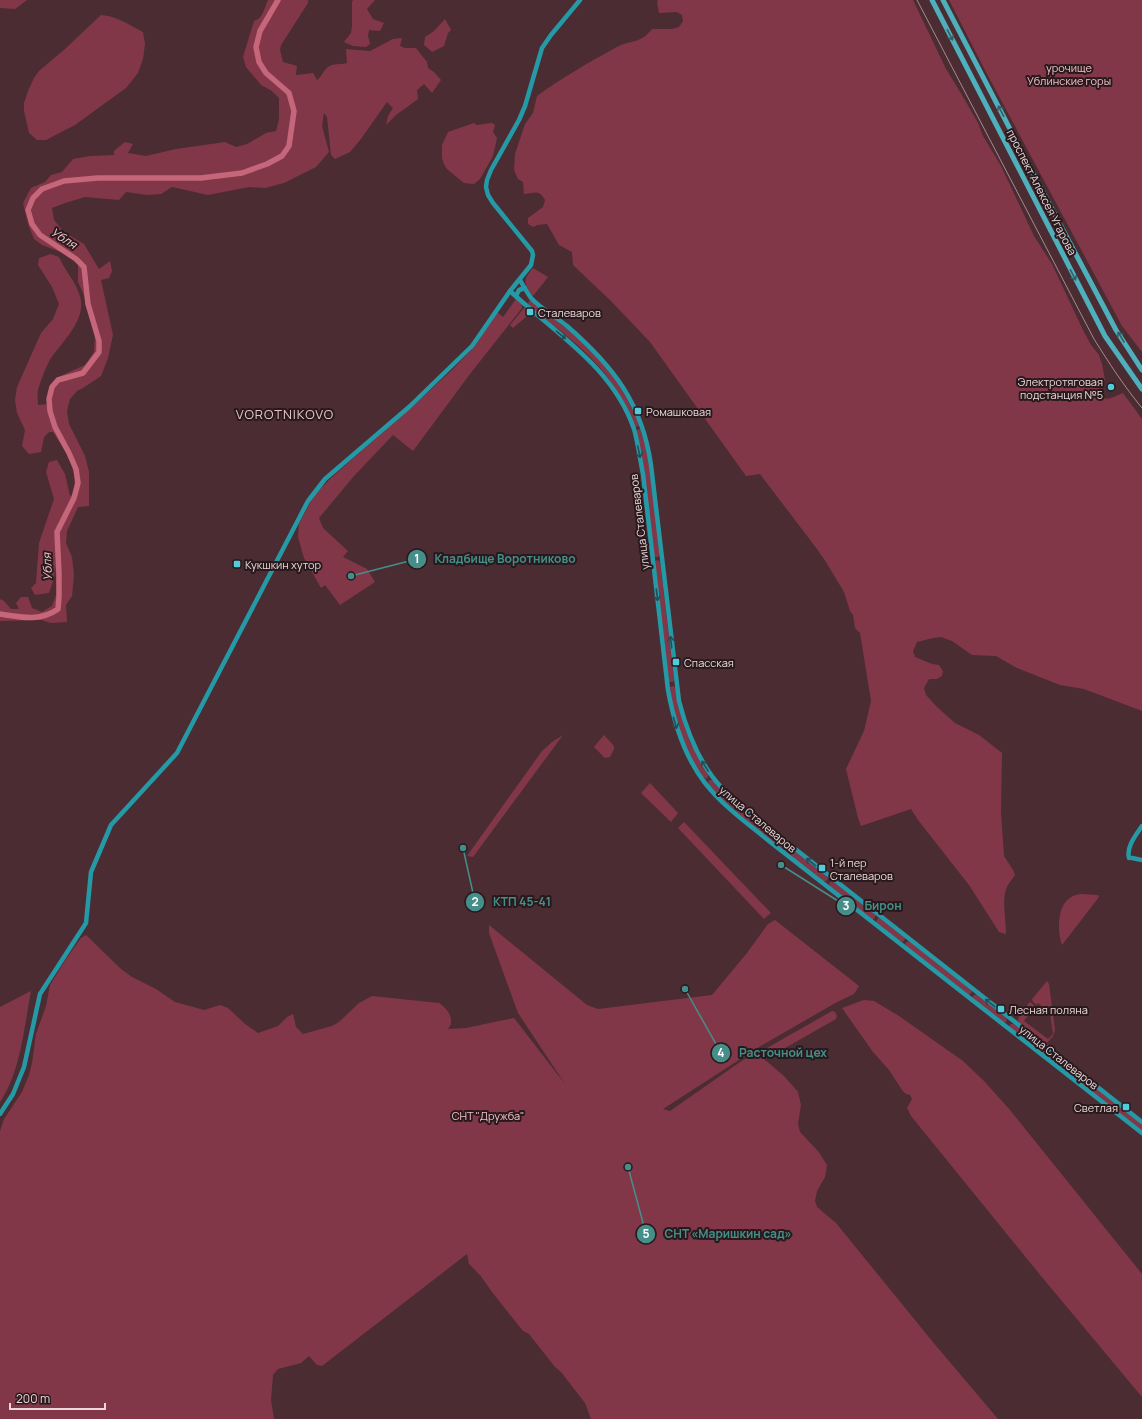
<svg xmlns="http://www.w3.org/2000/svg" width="1142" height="1419" font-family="Manrope,sans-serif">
<rect width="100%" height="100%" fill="#4b2c32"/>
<g fill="#823748">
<polygon points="0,0 27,0 15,9 0,8"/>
<path d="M268,0h40v3l-27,42 -1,5 3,12 14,4 -1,9 17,-2 4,7c5,-4 6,-9 11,-13 5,-4 13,-2 19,-4l-1,-14 24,2 23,-12 9,-1 -2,8 5,2h11l11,14 1,6 6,4 7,8 -9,13 -8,-9 -7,6 1,9 -22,16 -10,10 2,-9 5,-8 -6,-6 -26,37 -11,13 -15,7 -4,-4 -4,-38 -3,-4 -2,13 7,26 -13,15 -32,16 -19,5 -16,-1 -41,8 -36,-8 -11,7 -13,1 -22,-3 -7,8 -34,-3 -20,6 -13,5 2,12 10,12 20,12 15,25 11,-8 2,10 -3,7 -8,2 12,55 -5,23 -7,18 -18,12 -6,3 -7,8 -3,12 2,13 16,32 4,16v34l-11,1 -11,24 -1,12 6,14 2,17 -2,22 -6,9 1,17 -16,1 -10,-3 -41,1v-22l4,2 7,8h8l-3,-6 5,-6h7l4,11 10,4 10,-6 5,-14 -2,-27 -1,13 -5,15 -14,2 -4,-7 5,-5 3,-40 15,-44 -8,-27 3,-10 8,-2 8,14 5,22 3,-1 2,-18 -6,-20 -16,-25h-4l-5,5 -3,15 -12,2 -7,-8 3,-16 -8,-17 -2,-13 2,-13 24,-54 12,-14 6,-15 -7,-17 -14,-22 1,-7 12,-4 8,3c6,14 17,25 21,39 7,23 -17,45 -29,62 -5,8 -10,22 -13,32 -1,4 0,10 0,15l11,-1 2,-13 7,-14 27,-12 9,-13 1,-18 -12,-41 -5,-11v-19l-15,-10 -21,-8 -8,-6 -6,-15 -5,-21 8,-15 14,-6 6,-7 11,-3 11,-13 17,-3 24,-1v-4l11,-9 8,2 -5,9 18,3 30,-7 49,-7 11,5 11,-3 19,-11 10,-2 3,-12v-21l-7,-7 -11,-6 -15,-18 -3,-10 11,-36c9,-2 10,-13 14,-21z"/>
<polygon points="353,0 375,0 367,9 373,19 384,23 380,31 369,30 368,36 370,44 366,47 353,46 344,42 351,33 352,26 352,2"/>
<path d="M658,0h255l33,69 16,26 16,28 5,13 18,30 33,70 18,28 30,64 9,17 8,10 3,9 3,16 -6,8v7c8,8 15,1 24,-2l19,26v292l-58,-22 -24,-4 -43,-17 -21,-12 -24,-1 -20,-14 -11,-4 -8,1 -16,4 -4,9 2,6 17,7 7,1 4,6 -1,5 -5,3h-8l-5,9 2,7 11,12 18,16 24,12 23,18 -1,60 3,43 9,14 2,5c-3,4 -7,9 -9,14 -4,12 0,32 0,45l-7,-2 -30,-47 -51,-65 -7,-11 -50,17 -3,-8 -12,-49 18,-38 7,-30 -11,-68 -5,-5 -2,-13 -3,-4 -6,-19 -18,-30 -9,-13 -57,-75 -14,2 -96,-134 -39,-41 -38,-36 -1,-13 -13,-7 -12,-21 -10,1 -4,2 -5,-3v-6l15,-11 2,-7c-6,-11 -10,-7 -21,-6l-1,-12 -5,-3 -4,-9 1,-16 10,-30 8,-11 4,-17c25,-18 52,-34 80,-49 15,-8 22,-2 35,-18h20l7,-2 4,-6 -1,-6 -5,-3 -18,1 -2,-11z"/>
<polygon points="949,0 1142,0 1142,352 1122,326 987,74"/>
<path d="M101,15c16,1 28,10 42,17l2,12 -2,15 -5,14 -12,15 -51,37 -29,15h-9l-8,-7 -5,-22v-8l4,-12 6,-13 5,-7 26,-22z"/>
<polygon points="445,19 451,30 448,33 444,46 432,52 424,45 425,37 434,31"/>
<polygon points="474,123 477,125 492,123 495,125 493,132 497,138 493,156 480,179 474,184 464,183 447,169 444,164 442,158 442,145 448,132"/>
<path d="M533,268l15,9 -15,19c-9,-13 -11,-15 0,-28z"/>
<polygon points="516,299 522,305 522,308 470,374 413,451 393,435 354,476 319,518 323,528 348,551 343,557 367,569 375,582 340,605 325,585 321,588 304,558 298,537 299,524 311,501 319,490 332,477 415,404 453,369 474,347 497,312 503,317"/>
<path d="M530,300c39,30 81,61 101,107 3,6 8,13 8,19l-4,1c-9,-18 -17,-36 -29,-52 -21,-28 -51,-47 -77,-70l-1,-2z"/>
<polygon points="524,308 526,308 536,316 534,317 532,316 526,317 513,328 510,325"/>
<polygon points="640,429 648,453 660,555 658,557 654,557 636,431 637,430"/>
<polygon points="658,560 660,562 674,680 673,682 669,682 655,561"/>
<path d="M673,686l2,1 11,44 4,11 19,32 -1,3 -1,2c-12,-4 -30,-51 -33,-64 -2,-9 -3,-19 -4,-28z"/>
<polygon points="563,735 473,857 467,856 542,751 552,742"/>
<polygon points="604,735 614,746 614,749 610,757 605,758 594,747"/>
<polygon points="710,780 713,780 740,808 827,877 828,879 826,881 823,881 736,812 709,785 708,781"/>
<polygon points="650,783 678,813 671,822 641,793"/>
<polygon points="684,822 771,913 764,919 678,828"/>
<polygon points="833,881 876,915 874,919 872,920 830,886 829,884 830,882"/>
<path d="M1081,894l17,1 1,2 -37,48c-6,-18 -5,-49 19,-51z"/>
<polygon points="878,918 880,918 904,937 905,939 903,942 900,941 876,922"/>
<path d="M775,920l84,66 -5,8 -17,8 -78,45 -96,62 7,2 73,-51 12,-5 9,4 20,17 14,16 3,13 -3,19 2,8 18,19 9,14 -2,12 -8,14 -2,10 2,6 19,16 96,118 66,78h-407l-6,-16 -24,-31 -6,-5 -26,-33 -6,-3 -31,-39 -12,-17 -11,-11 -2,-10 -145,112 -5,-1 -8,-9 -8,7 -23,6 -5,6 -2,25 3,19h-274v-288l4,-12 18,-27 7,-17 3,-12 4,-29 10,-28 4,-21 16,-26 15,-21 5,-3 35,34 11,8 24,12 19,13 29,8 16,-5 8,3 17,16 13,9 20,-7 9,-9 6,-3 3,13 7,7 29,-8 7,-4 20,-19 13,-7 67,7c6,4 13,11 12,20 0,2 -2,4 -3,6l18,-1 48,-10 51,66 -47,-71 -29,-80v-8l98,80 11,4 114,-14 35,-42 21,-29z"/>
<polygon points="910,941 971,990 972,992 969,995 906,946 905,944 906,942"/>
<polygon points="1047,981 1049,984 1055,1030 1053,1036 1046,1044 1019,1023 1018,1019 1021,1013 1024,1015 1028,1010 1027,1005 1030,1002 1035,1006 1024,1021 1048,1039 1053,1034 1050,1013 1038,1003 1037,1005 1033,1002 1032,999"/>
<path d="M31,991c-7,36 -10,80 -31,111v-95z"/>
<polygon points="977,994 1006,1018 1007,1020 1006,1022 1004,1023 973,999 972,997 974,995"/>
<polygon points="864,1000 874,1001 899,1016 963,1061 984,1081 1010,1110 1142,1274 1142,1397 1041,1276 911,1116 907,1108 912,1099 910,1095 906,1094 902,1090 889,1070 873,1052 842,1008"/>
<polygon points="832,1011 835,1012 837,1016 836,1019 771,1056 768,1055 767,1048"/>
<polygon points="1011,1024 1014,1024 1142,1124 1142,1131 1010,1029 1009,1026"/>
</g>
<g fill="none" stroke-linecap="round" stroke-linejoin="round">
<path stroke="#c5667a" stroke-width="5.5" d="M0,614c20,3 40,8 58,-5l1,-12v-23l-2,-42 17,-34 4,-15 -2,-14 -7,-16 -14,-26 -5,-16 -1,-12 3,-12 6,-7 25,-7 16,-21v-11l-11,-37 -4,-37 -8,-8 -36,-24 -8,-11 -4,-14 5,-12 9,-9 22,-8 34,-3h103l41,-5 25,-9 15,-8 7,-10 5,-35 -5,-18 -23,-20 -7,-11 -3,-15 4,-16 18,-31"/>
<g stroke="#259aa7" stroke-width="4.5">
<path d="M520,280c3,6 7,12 11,18 10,11 25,19 36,28 46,40 75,77 84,139l28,236c8,31 20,63 43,87 6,7 13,13 20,19l400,315"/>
<path d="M510,291c45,42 103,76 124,138 4,14 6,30 9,45l25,216c6,33 16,66 37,93 18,23 42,40 64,58l373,292"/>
<polyline points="516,296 519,290 525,288"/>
<path d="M1129,858c-3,-11 7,-23 13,-32"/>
<polyline points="1132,858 1142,860"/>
<polyline points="0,1114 13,1094 24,1067 40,994 86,923 91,872 111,825 177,753 308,501 325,479 409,407 472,346 510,291 531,265 533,255 532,251 493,203 488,195 486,187 487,180 491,170 519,120 525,106 542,48 551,35 580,0"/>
</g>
<g stroke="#4eb0bc" stroke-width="5">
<polyline points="932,0 1105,336 1142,389"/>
<polyline points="943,0 1037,181 1116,330 1142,370"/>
</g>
<path stroke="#a48c90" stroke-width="1" d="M917,0l177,339c15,24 30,47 48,69"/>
</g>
<defs><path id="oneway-shaft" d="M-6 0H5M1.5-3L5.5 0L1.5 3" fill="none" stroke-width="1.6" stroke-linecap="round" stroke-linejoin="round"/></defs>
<g stroke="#395d64">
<use href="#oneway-shaft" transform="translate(950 35) rotate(63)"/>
<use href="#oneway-shaft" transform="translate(1001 111) rotate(-117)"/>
<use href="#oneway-shaft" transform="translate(1073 275) rotate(63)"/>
<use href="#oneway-shaft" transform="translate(1121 337) rotate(-121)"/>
</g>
<g stroke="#264d54">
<use href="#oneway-shaft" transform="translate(561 335) rotate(40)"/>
<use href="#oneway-shaft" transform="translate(639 452) rotate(78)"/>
<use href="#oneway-shaft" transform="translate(657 595) rotate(83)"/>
<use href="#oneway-shaft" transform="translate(671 642) rotate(-97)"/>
<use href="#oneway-shaft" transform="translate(675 723) rotate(74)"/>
<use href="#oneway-shaft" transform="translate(705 766) rotate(-122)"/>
<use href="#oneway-shaft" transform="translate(811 862) rotate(-141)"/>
<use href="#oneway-shaft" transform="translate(990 1003) rotate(-142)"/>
</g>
<g fill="#52cbda" stroke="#27191c" stroke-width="1.5">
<rect x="526" y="308" width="8" height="8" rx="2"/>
<circle cx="1111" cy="387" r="4"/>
<rect x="634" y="407" width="8" height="8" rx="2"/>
<rect x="233" y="560" width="8" height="8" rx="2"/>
<rect x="672" y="658" width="8" height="8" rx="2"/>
<rect x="818" y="864" width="8" height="8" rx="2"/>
<rect x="997" y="1005" width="8" height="8" rx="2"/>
<rect x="1122" y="1103" width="8" height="8" rx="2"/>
</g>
<g text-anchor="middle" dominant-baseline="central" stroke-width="4" stroke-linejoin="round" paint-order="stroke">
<g font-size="11" fill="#f5c0c8" stroke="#27191c">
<text x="1069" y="67">урочище<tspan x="1069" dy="13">Ублинские горы</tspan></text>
<text x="488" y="1115">СНТ "Дружба"</text>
</g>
<g font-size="11" fill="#ebd7da" stroke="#27191c">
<text transform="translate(1042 192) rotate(63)">проспект Алексея Угарова</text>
<text transform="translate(639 522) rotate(-97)">улица Сталеваров</text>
<text transform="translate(758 819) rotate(40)">улица Сталеваров</text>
<text transform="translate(1059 1057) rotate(38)">улица Сталеваров</text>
</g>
<g font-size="11" fill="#ebd7da" stroke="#27191c" text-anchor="start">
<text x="538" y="312">Сталеваров</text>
<text x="1103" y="381" text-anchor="end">Электротяговая<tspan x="1103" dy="13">подстанция №5</tspan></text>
<text x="646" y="411">Ромашковая</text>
<text x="245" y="564">Кукшкин хутор</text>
<text x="684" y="662">Спасская</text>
<text x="830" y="862">1-й пер<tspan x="830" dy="13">Сталеваров</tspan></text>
<text x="1009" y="1009">Лесная поляна</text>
<text x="1118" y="1107" text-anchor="end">Светлая</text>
</g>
<g font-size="12" font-style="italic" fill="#f9c4cd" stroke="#27191c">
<text transform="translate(64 238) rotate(33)">Убля</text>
<text transform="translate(47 567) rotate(-92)">Убля</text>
</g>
<g font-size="13" letter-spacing="1" fill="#e9c2c8" stroke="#27191c">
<text x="285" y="414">VOROTNIKOVO</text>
</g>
</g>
<path fill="none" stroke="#468e89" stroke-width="1.5" d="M351 576L417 559M463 848L475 902M781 865L846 906M685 989L721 1053M628 1167L646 1234"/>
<g fill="#468e89" stroke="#27191c" stroke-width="1.5">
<circle cx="351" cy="576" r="4"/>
<circle cx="463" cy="848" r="4"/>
<circle cx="781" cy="865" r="4"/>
<circle cx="685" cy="989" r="4"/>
<circle cx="628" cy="1167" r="4"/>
<circle cx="417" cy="559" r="10"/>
<circle cx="475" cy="902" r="10"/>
<circle cx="846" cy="906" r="10"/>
<circle cx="721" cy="1053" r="10"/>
<circle cx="646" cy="1234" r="10"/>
</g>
<g font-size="12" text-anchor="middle" font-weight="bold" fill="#fff">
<text x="417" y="563">1</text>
<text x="475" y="906">2</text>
<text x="846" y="910">3</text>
<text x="721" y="1057">4</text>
<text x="646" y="1238">5</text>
</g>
<g font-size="12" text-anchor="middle" font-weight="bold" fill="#468e89" stroke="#27191c" stroke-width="4" stroke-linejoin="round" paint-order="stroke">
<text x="505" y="563">Кладбище Воротниково</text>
<text x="522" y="906">КТП 45-41</text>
<text x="883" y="910">Бирон</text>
<text x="783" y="1057">Расточной цех</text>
<text x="728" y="1238">СНТ «Маришкин сад»</text>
</g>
<path d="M10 1403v6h95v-6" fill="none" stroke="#ebd7da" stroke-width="2"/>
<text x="16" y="1403" font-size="12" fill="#ebd7da" stroke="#27191c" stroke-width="3" paint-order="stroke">200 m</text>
</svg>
